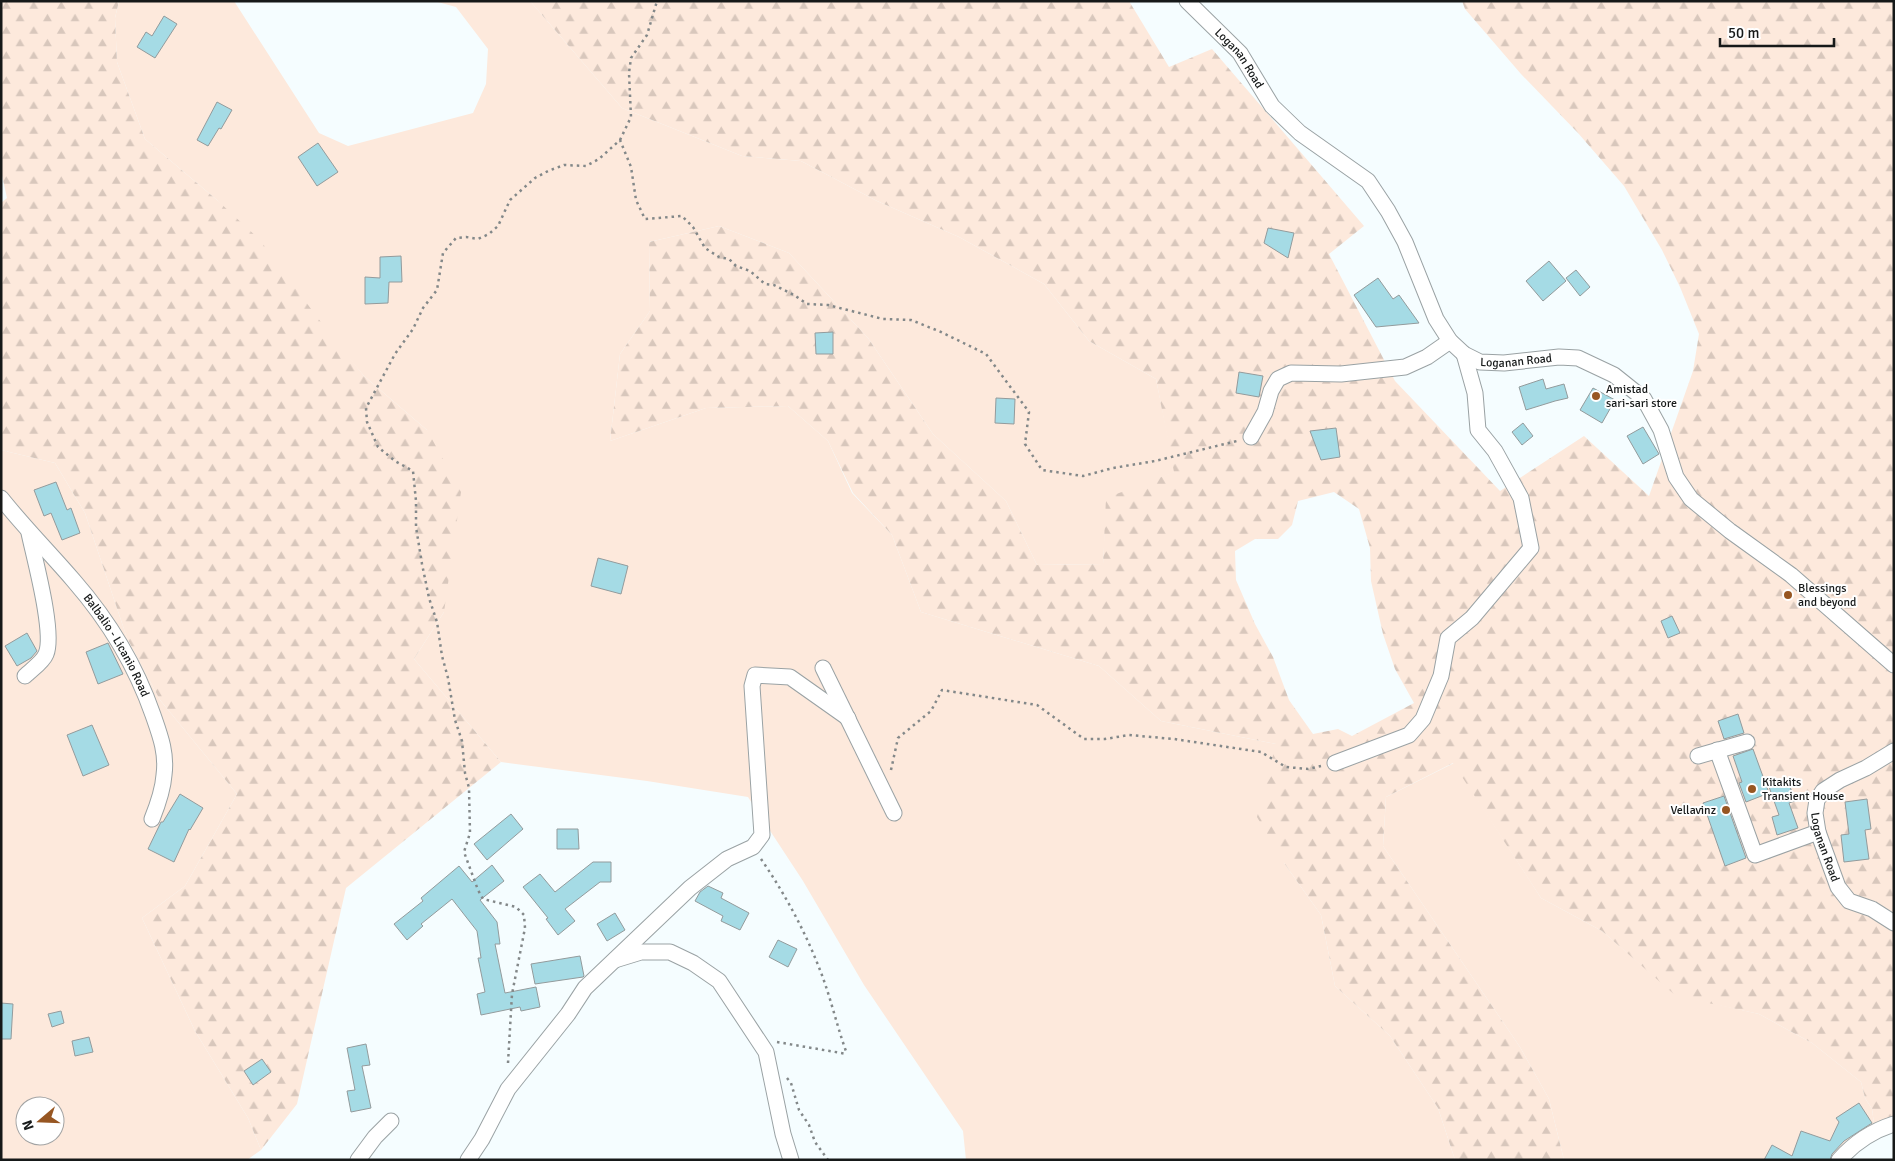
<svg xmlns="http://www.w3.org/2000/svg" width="1895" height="1161" font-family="Signika,sans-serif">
<defs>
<pattern id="forest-firs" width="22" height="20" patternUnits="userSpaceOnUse" patternTransform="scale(1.25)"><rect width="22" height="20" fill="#fde9dc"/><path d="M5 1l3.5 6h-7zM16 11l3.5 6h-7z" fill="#d8c7bc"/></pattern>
</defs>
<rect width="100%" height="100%" fill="#f5fdff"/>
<g fill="#fde9dc" fill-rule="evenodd">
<polygon points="119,1 234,1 319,133 348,146 473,113 486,84 488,49 456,7 434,1 530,1 622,108 742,156 801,161 877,201 959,237 1044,284 1089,341 1156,379 1175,472 1107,499 1103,564 1037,565 1006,501 933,434 868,338 789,253 719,226 649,242 650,311 620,354 610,441 706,408 788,406 828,441 852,493 892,535 921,612 1099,666 1161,721 1276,744 1284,863 1321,915 1335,986 1390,1036 1438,1108 1455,1160 966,1160 963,1131 864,985 803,881 748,797 647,781 501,762 414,659 444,612 427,430 364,376 217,200 145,139 117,62 115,18"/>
<path d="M1,450l54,13 30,50 42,125 33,62 77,94 -52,92 -43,32 53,113 53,87 13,32 -14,10h-246zM25,1106h30v30h-30z"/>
<polygon points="1454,763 1541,898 1602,931 1676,995 1759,1014 1812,1043 1861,1082 1865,1098 1872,1109 1875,1131 1839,1160 1564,1160 1549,1099 1520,1047 1383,846 1386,797"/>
</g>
<g fill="url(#forest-firs)" fill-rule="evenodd">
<polygon points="1,1 119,1 115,18 117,62 145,139 217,200 260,240 317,317 364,376 427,430 461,492 444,612 414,659 501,762 346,888 297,1104 261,1150 248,1118 195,1031 142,918 185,886 237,794 160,700 127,638 85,513 55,463 1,450 1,203 7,198 1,171"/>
<path d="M530,1h599l40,66 43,-18 152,177 -35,28 66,127 105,110 84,-55 65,60 44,-125 6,-37 -19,-47 -18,-37 -38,-64 -46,-53 -57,-59 -56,-65 -3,-8h432v1123l-19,7 -3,-22 -7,-11 -4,-16 -49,-39 -53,-29 -83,-18 -74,-65 -61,-33 -88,-135 -67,34 -3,49 137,201 29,52 15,61h-109l-17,-52 -48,-72 -55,-50 -14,-71 -37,-52 -27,-46 19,-73 -115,-23 -62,-55 -178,-54 -29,-77 -39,-42 -25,-52 -40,-35 -82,2 -96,33 10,-87 30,-43 -1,-69 70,-16 70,27 79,85 65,96 73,67 31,64 66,-1 3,-66 68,-26 -18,-93 -67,-38 -45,-57 -85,-47 -82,-36 -76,-40 -59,-5 -120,-48zM1334,492l25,17 11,39 1,33 12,53 12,35 19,34 -62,33 -14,-7 -25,5 -24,-34 -16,-43 -18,-33 -19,-44 -1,-29 20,-12h23l14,-14 6,-24z"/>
</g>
<g fill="#a5dbe5" stroke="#939b9c">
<polygon points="164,16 177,24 155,58 137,47 146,32 152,36"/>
<polygon points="217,102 232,110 221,129 219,128 208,146 197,140"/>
<polygon points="318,143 338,172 317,186 298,157"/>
<polygon points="1268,228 1294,233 1288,258 1264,243"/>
<polygon points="401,256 402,282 389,282 388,303 365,304 365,277 380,278 380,257"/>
<polygon points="1549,261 1566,281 1543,301 1526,281"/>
<polygon points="1576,270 1590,287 1580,296 1566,278"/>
<polygon points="1378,278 1393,299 1399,295 1419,323 1376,327 1354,295"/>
<polygon points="833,332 833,354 816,354 815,333"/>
<polygon points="1239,372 1263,376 1259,397 1236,393"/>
<polygon points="1543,379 1546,389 1564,384 1568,398 1555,401 1526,410 1519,387"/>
<polygon points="1593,388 1615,400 1602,423 1580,410"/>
<polygon points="996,398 1015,399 1014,424 995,423"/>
<polygon points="1523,423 1533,436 1522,445 1512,432"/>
<polygon points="1643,427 1659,454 1643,464 1627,436"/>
<polygon points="1336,428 1340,457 1321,460 1310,431"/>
<polygon points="56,482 67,510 71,508 80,533 62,540 51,513 44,516 34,490"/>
<polygon points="598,558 628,566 621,594 591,586"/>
<polygon points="1672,616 1680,633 1668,638 1661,621"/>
<polygon points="27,633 37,651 31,658 17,666 5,646"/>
<polygon points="108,643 123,674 98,684 86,652"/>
<polygon points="1738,714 1744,733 1724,739 1718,721"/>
<polygon points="92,725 109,765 83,776 67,735"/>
<polygon points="1753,749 1769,793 1746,802 1739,783 1742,782 1733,756"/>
<polygon points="1787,778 1795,801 1789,803 1798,828 1777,835 1772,817 1779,815 1768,784"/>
<polygon points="180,794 203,808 190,830 189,829 174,862 148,849 161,822 163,822"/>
<polygon points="1724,796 1746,858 1725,866 1703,803"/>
<polygon points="1867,799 1871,829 1865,830 1869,859 1844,862 1841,835 1849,834 1845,802"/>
<polygon points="511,814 523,829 487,860 474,844"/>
<polygon points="557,829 578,829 579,849 557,849"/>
<polygon points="593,862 611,862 611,882 600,882 565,909 575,921 558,935 546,919 548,918 523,887 540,874 555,892"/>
<polygon points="492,865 504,881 480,900 497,922 500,944 495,944 505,993 536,987 540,1007 521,1011 520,1007 481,1015 477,994 485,992 478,958 481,958 477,931 452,899 421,924 423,926 407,940 394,924 423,901 421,898 459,866 472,882"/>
<polygon points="708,886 723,893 721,898 749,913 740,930 721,921 723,916 695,901 700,892"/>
<polygon points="615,913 625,930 607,941 597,924"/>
<polygon points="778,940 797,949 788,967 769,957"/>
<polygon points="580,956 584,976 583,977 535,984 531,964"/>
<polygon points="1,1003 13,1004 11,1039 1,1039"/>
<polygon points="61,1011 64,1023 52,1027 48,1014"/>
<polygon points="89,1037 93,1052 75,1056 72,1041"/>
<polygon points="366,1044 370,1065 362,1066 371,1108 351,1112 347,1091 355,1090 347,1048"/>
<polygon points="262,1059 271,1072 253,1085 244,1071"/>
<polygon points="1859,1103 1872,1123 1844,1141 1832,1154 1830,1160 1764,1160 1772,1145 1792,1156 1801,1131 1830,1141 1839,1122 1836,1118"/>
</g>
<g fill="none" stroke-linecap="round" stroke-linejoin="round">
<defs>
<g id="minor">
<path id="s1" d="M1187,1l53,52 32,53 28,27 68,48 20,30 17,31 31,77 14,22 14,13 16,8 24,1 55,-6 19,1 36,17 30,24 17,31 15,47 15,22 39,32 61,44 103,90"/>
<polyline points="1251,437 1265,412 1271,391 1278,379 1291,373 1341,374 1405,367 1427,357 1450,341"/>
<path id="s2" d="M1,498c23,29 49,55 73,83 34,39 62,85 79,134 7,20 14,38 11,60 -1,15 -6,29 -12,44"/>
<polyline points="823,668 894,813"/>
<path d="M25,676c6,-6 18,-14 21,-22 9,-21 -12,-97 -17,-121"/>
<polyline points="1717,750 1755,855 1818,832"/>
<path id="s3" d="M1894,751l-28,17 -26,12 -17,11 -6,9 -2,13 3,19 20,55 11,14 23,8 22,14"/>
<polyline points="1698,756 1747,742"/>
<polyline points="1335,763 1409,735 1423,719 1441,676 1448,638 1472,618 1531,548 1521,498 1495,451 1478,430 1475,393 1464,354"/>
<polyline points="615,960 641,952 670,952 693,963 719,981 766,1052 783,1134 791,1160"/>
<polyline points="358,1160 375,1137 391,1121"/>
<polyline points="468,1160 482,1139 508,1089 568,1014 585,988 690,888 727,859 753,847 762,835 752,686 755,675 790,677 848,718"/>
<path d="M1839,1160c15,-17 33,-29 55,-36"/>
</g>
</defs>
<use href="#minor" stroke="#9aa2a4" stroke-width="17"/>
<g stroke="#838889" stroke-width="2.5" stroke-dasharray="2.5 4" stroke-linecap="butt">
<polyline points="620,140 631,117 629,73 631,58 647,35 657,1"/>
<polyline points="891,770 898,738 931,711 942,690 1037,705 1084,739 1105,739 1129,735 1174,739 1261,752 1286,767 1308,769 1321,766"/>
<path d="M761,859c24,35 44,72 59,111 11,28 17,57 27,84"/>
<polyline points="777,1042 847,1054"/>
<polyline points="508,1063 512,994 525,928 524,915 516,907 483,899 478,890 464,852 470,833 469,788 465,773 462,741 455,720 448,678 442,656 437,622 429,598 422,564 416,527 416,501 413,471 395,461 378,447 367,422 366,408 395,354 413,329 423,308 437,290 443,253 456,238 466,237 478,239 489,234 498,226 510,200 535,178 548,171 564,165 586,166 599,159 620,140 631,167 636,200 645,219 682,216 693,227 705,248 719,257 729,259 736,266 750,271 765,284 774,285 794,295 807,304 828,305 883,319 911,320 941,332 986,354 1029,412 1025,444 1042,470 1083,476 1113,468 1155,461 1237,441"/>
<polyline points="787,1078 791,1083 799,1110 809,1125 815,1142 828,1160"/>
</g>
<use href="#minor" stroke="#fff" stroke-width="15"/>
</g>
<g fill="#975622" stroke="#fff" stroke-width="2">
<circle cx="1596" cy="396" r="5"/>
<circle cx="1788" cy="595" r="5"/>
<circle cx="1752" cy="789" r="5"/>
<circle cx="1726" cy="810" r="5"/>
</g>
<g text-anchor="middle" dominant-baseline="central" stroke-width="4" stroke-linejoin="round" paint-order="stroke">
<g font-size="12" fill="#161919" stroke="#fff">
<text stroke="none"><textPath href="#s1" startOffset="78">Loganan Road</textPath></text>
<text stroke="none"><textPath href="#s1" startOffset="512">Loganan Road</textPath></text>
<text stroke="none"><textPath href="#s2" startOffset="188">Balbalio - Licanio Road</textPath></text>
<text stroke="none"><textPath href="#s3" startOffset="141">Loganan Road</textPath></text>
</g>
<g font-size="12" fill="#161919" stroke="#fff" text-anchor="start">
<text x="1606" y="389">Amistad<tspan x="1606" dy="14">sari-sari store</tspan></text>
<text x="1798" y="588">Blessings<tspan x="1798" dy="14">and beyond</tspan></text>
<text x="1762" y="782">Kitakits<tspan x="1762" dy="14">Transient House</tspan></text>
<text x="1716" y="810" text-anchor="end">Vellavinz</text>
</g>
</g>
<rect width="1895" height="1161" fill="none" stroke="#161919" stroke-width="5"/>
<g transform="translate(40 1121) rotate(251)"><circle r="24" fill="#ffffff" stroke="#a2a3a3"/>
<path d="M0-4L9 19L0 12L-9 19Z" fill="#975622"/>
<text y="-8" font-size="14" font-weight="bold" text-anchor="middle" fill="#161919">N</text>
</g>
<path d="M1720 38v8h114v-8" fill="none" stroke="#161919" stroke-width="2.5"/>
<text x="1728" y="38" font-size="15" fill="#161919" stroke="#ffffff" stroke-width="4" paint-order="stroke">50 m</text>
</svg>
